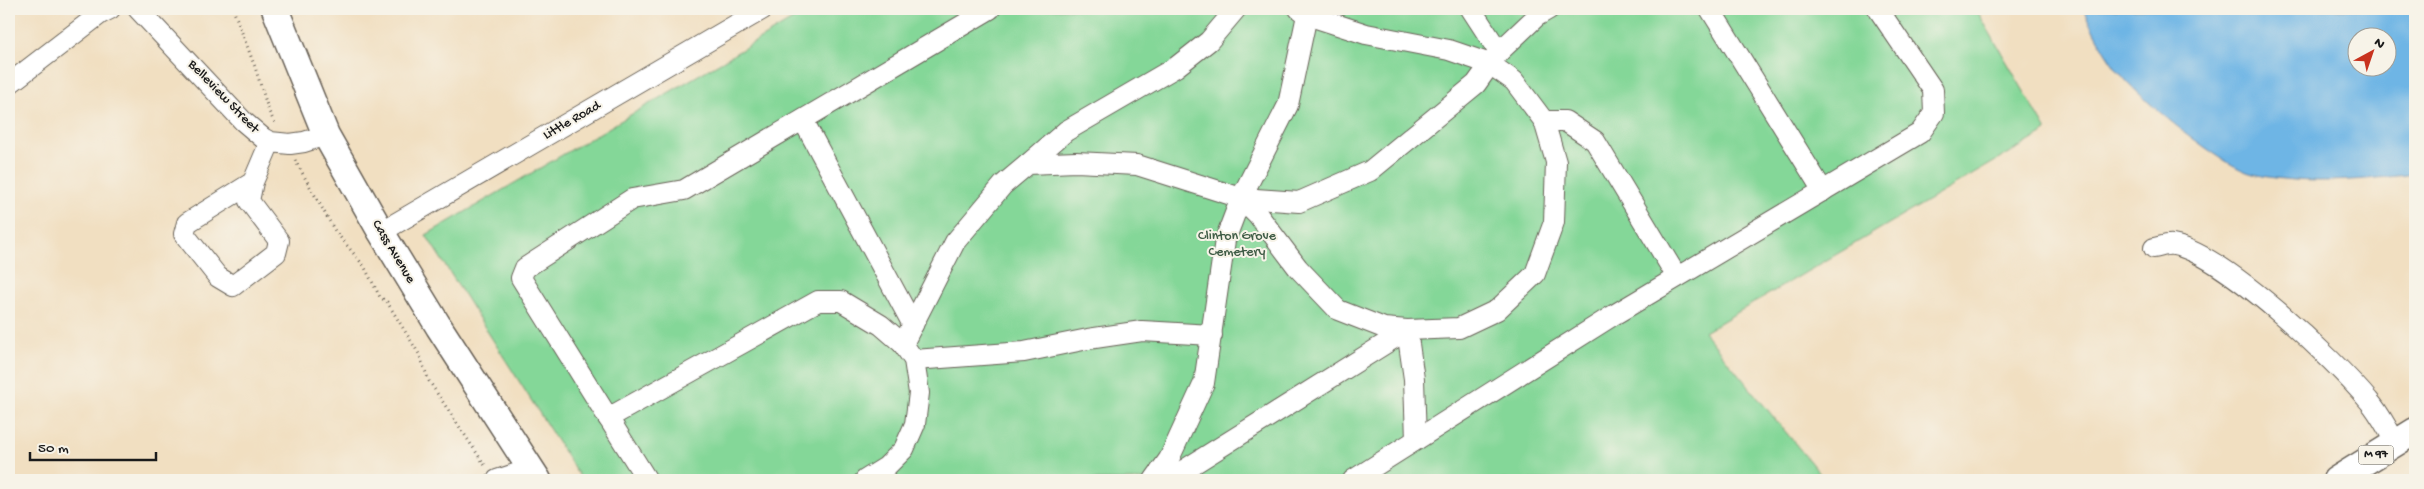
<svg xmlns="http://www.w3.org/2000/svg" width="2424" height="489" font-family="'Gochi Hand',sans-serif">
<rect width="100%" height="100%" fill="#f7f3e8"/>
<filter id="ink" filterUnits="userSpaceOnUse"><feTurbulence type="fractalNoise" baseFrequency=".02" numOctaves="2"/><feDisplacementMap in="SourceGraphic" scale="10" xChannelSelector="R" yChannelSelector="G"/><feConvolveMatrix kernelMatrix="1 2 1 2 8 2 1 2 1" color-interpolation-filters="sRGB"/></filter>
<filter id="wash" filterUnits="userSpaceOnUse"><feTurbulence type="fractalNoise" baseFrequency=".0096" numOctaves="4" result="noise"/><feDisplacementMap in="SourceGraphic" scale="20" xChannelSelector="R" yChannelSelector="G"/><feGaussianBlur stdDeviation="1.12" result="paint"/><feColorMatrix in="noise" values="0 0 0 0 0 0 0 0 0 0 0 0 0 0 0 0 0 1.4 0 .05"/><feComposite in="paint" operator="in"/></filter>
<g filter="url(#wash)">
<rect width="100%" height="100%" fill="#f1dfc1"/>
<polygon fill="#84d798" stroke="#507a5a" points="811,9 1976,9 2047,131 1704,332 1825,480 582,480 426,235"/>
<path fill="#6eb5e5" stroke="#456880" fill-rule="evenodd" d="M2083,9h332v165c-53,6 -109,12 -162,0 -30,-7 -109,-72 -130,-97 -17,-20 -29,-44 -40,-68zM2356,38h30v30h-30z"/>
</g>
<g filter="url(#ink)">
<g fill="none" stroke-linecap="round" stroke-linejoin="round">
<defs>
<g id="minor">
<polyline points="138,9 243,121 263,138 270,142 290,144 304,142 326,135"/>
<polyline points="1471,9 1499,52"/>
<polyline points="1710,9 1823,191"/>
<polyline points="9,84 100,14 110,9"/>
<polyline points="803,120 913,325"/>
<polyline points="1544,121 1565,121 1595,141 1677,277"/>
<polyline points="1028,164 1066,131 1176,67 1209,41 1236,9"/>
<polyline points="253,182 187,223 184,234 218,277 233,286 276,253 279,241 249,201 253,182 270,142"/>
<polyline points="1241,198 1258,215 1298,268 1338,310 1384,328 1407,330 1459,328 1497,310 1535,274 1554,222 1556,162 1544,121 1514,81 1490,64 1449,50 1366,34 1307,15 1299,9"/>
<polyline points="381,232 763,9"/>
<path d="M2154,248c6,-1 13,-4 19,-3 50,8 162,115 196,156 11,12 18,28 27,42"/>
<polyline points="903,344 955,242 1003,185 1028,164 1076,162 1137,165 1241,198 1299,202 1370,171 1476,84 1499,52 1537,16 1549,9"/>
<polyline points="914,360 1024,352 1088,339 1142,331 1212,335"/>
<polyline points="608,418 818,301 841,301 881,325 903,344 914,360 919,393 915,424 904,449 886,467 865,480"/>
<polyline points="497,480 530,469"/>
<polyline points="647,480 521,278 525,268 632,199 684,190 990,9"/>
<polyline points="1154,480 1169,459 1204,383 1225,240 1241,198 1288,105 1307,15 1306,9"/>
<polyline points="1168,480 1407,330 1414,379 1416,440"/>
<polyline points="1353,480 1612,316 1920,133 1934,113 1933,90 1878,9"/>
</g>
<g id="major">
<polyline points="275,9 326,135 381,232 439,327 538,480"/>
<polyline points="2336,480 2415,431"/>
</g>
</defs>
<use href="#minor" stroke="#676056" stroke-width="22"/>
<use href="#major" stroke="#676056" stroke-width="29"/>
<g stroke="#676056" stroke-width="3" stroke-dasharray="1 4" stroke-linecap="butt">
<polyline points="233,9 255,67 269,112 275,123"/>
<polyline points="295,160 335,231 364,266 380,297 387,302 419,354 429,381 486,467"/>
</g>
<use href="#minor" stroke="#fff" stroke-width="20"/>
<use href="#major" stroke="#fff" stroke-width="26"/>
</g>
</g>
<g text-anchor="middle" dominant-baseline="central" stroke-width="4" stroke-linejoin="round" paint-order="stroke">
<rect fill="#f7f3e8" stroke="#5e5c59" stroke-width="1" x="2358.5" y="445.5" width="35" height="19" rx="4"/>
<g font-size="12" font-weight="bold" fill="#1c1c1c">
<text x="2376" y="455">M 97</text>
</g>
<g font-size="14" fill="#1c1c1c" stroke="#f7f3e8">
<text transform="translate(223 97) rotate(46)">Belleview Street</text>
<text transform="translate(572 121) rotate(-30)">Little Road</text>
<text transform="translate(393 252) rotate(59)">Cass Avenue</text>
</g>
<g font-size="14" fill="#405d47" stroke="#f7f3e8">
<text x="1237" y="236">Clinton Grove<tspan x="1237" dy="16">Cemetery</tspan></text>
</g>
</g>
<rect width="2424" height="489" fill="none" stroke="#f7f3e8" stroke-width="30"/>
<g transform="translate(2372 52) rotate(40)"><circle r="24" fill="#f7f3e8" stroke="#9f9d96"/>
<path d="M0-4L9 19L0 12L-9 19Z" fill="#c8321e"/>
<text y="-8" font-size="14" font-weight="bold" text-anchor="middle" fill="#1c1c1c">N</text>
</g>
<path d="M30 452v8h126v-8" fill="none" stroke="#1c1c1c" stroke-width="2.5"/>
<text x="38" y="452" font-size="15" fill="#1c1c1c" stroke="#f7f3e8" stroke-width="4" paint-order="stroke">50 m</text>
</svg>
